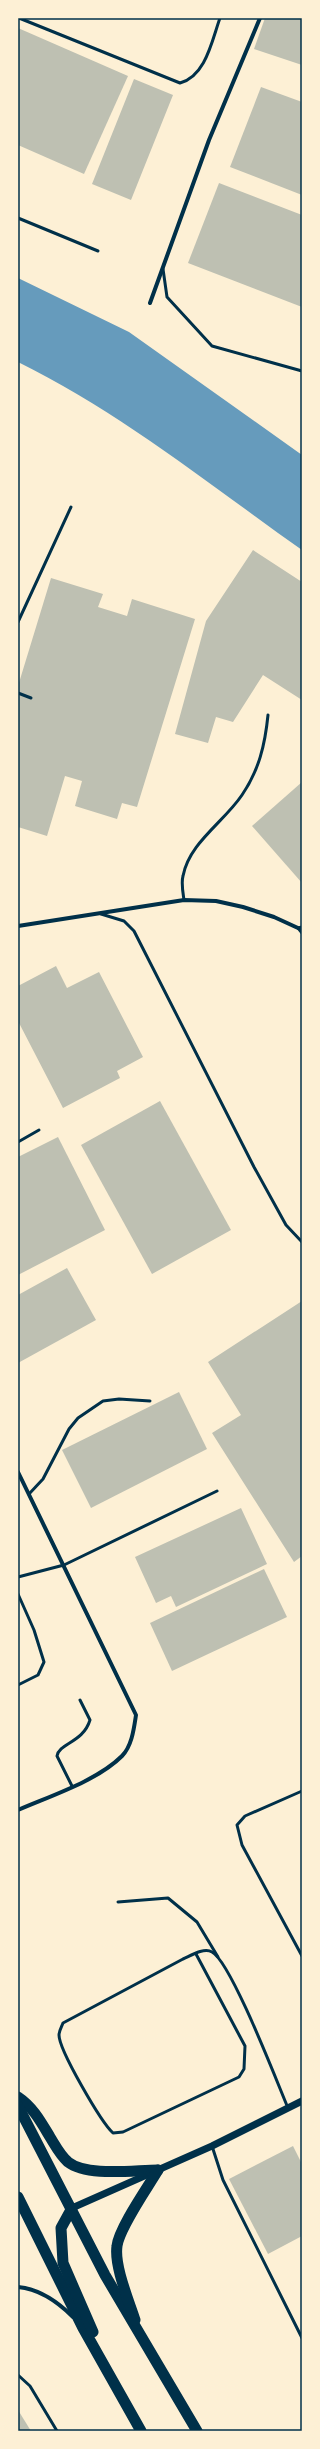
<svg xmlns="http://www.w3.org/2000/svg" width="320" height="2449" font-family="'Archivo Narrow',sans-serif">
<rect width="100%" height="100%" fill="#fdf0d5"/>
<path fill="#669bbc" d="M18,278l111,54 173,123v95c-92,-65 -182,-138 -284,-188z"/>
<g fill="#bec0b2">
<polygon points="265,18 302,18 302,65 254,49"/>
<polygon points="18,28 128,76 84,174 18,145"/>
<polygon points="134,79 173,95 131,200 92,184"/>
<polygon points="261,87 302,102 302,195 230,167"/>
<polygon points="219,183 302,215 302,307 188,263"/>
<polygon points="253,550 302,582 302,700 263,675 233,722 216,717 208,743 175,734 206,621"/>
<polygon points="51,578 103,594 98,607 127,616 132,599 195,619 137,807 122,803 117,819 75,806 82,781 65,776 47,836 18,827 18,686"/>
<polygon points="302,782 302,883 252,826"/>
<polygon points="56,966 67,988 99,972 143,1057 117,1071 120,1078 63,1108 18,1021 18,986"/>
<polygon points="160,1101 231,1230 152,1274 81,1145"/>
<polygon points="58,1137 105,1230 18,1275 18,1157"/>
<polygon points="67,1268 96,1320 18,1363 18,1295"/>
<polygon points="302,1301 302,1556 294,1562 212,1433 241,1415 208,1362"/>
<polygon points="179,1392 207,1449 91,1508 62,1450"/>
<polygon points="241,1508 267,1564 176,1607 171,1596 156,1603 135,1557"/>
<polygon points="264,1569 287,1617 172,1671 150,1623"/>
<polygon points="293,2146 302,2164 302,2236 268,2254 229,2179"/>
<polygon points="18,2410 31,2431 18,2431"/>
</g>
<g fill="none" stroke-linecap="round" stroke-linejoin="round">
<g stroke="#003049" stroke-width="3">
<path d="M19,18l161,65c26,-7 32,-43 40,-65"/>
<polyline points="18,218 98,251"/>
<polyline points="163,269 167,297 212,346 302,371"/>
<polyline points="18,622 71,507"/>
<polyline points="18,693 31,698"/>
<path d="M184,900c-1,-7 -3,-17 -1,-24 6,-33 41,-54 59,-81 17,-25 23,-50 26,-80"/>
<polyline points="101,914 124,921 134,931 254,1167 286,1225 302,1242"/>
<polyline points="302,927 298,928 302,933"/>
<polyline points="18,1142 39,1130"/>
<polyline points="29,1494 43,1479 69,1429 78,1418 103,1401 119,1399 150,1401"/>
<polyline points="18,1577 64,1565 217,1491"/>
<polyline points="18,1594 34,1630 44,1662 38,1675 18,1685"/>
<path d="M72,1786l-15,-30c2,-13 26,-13 33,-36l-10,-20"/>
<polyline points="302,1791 245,1816 237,1825 242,1845 302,1956"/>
<polyline points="118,1902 168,1898 197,1922 218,1957"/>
<path d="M196,1954l49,92 -1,23 -5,8 -116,55 -10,1c-12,-11 -54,-83 -54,-98 0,-4 3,-9 4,-12l120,-64c7,-3 21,-12 29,-7 19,10 65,130 76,156"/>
<polyline points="212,2146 223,2180 302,2338"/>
<polyline points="18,2375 30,2386 57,2431"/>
</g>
<g stroke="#003049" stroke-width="4">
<polyline points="150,303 209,140 260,18"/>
<polyline points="18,926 184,900 216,901 243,907 274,917 298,928"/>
<path d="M18,1472l118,243c-2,13 -4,31 -14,41 -25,25 -72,40 -104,54"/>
<path d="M18,2287c22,2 40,15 55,30"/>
</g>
<polyline stroke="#003049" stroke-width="7" points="72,2208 212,2146 302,2101"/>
<g stroke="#003049" stroke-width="11">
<path d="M18,2097c15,10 23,25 32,40 5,8 10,18 18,25 19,15 66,8 90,8"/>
<polyline points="18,2106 105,2275 197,2431"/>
<polyline points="18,2197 83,2328 141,2431"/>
<polyline points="72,2208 61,2228 63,2263 93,2332"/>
<path d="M135,2320c-6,-19 -21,-54 -18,-74 2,-18 31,-59 41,-76"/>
</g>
</g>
<rect width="320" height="2449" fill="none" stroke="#fdf0d5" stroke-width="38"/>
<rect x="19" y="19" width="282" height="2411" fill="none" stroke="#003049" stroke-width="1.5"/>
</svg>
